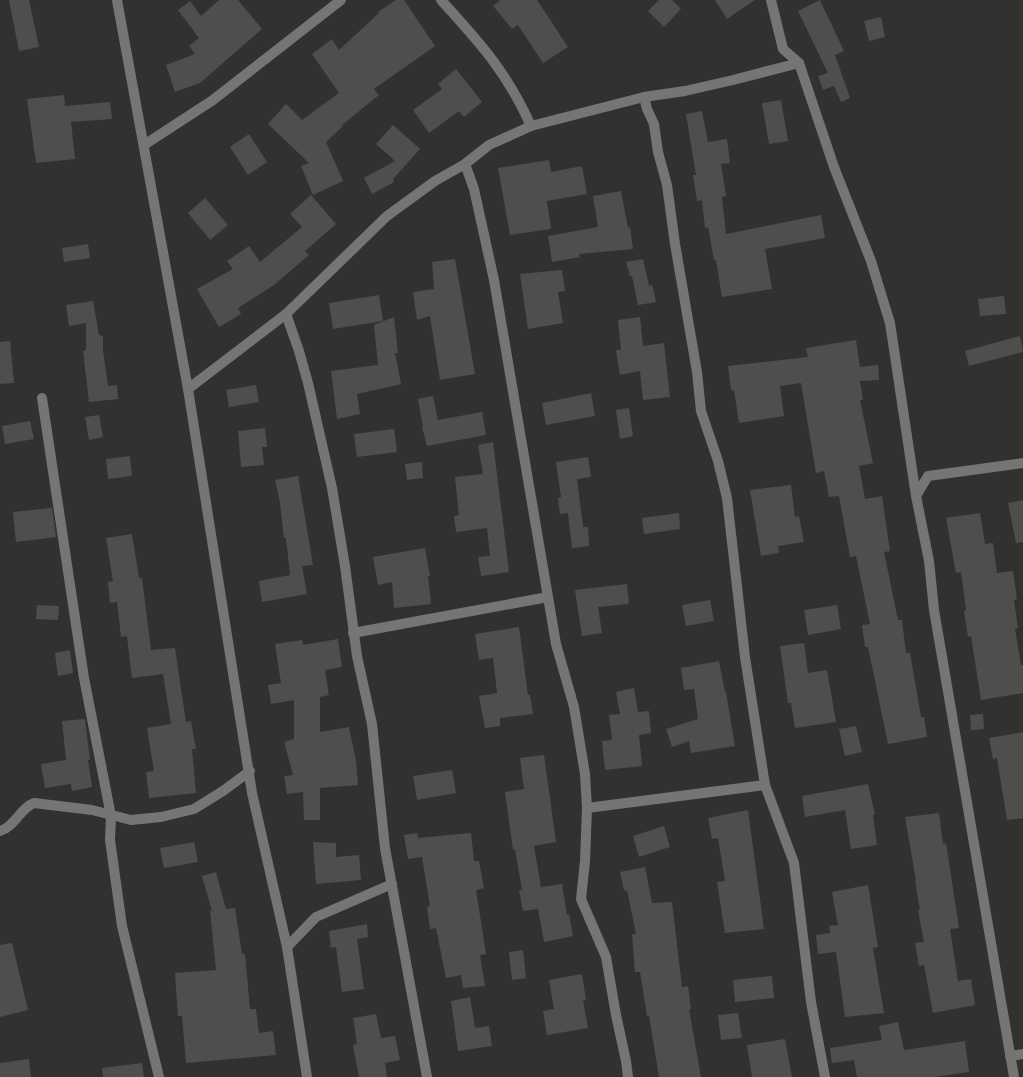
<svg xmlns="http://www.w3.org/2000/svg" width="1023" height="1077" font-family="'Work Sans',sans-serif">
<rect width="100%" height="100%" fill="#31322f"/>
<g fill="#4e4f4c">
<polygon points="9,0 29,0 39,47 19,51"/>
<polygon points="219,0 238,0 262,29 200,83 175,92 166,65 195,54 189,46 199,38 178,10 190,1 201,16"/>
<polygon points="396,0 404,0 435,46 374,89 379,95 342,125 343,126 326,142 343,181 313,195 301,166 309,163 268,124 286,104 302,120 339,93 312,54 332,39 339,50 379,13 378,12"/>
<polygon points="500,0 537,0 568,47 543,63 518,25 512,29 493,6"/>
<polygon points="659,0 672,0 681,9 664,27 648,11"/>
<polygon points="715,0 755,0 727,19"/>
<polygon points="820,0 844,51 835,55 850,98 841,102 834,86 823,90 818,76 828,73 798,11"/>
<polygon points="881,17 885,37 869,41 864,21"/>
<polygon points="456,69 482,102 464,117 459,111 429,133 413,110 442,89 438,84"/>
<polygon points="64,95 65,106 110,102 112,119 71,122 75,159 36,163 27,99"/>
<polygon points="781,100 788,141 769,144 762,103"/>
<polygon points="702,111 708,142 727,139 730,163 721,164 726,196 722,197 726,234 821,215 825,238 765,249 772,289 722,297 716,260 714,260 708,227 705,228 702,200 697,201 693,175 696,175 686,114"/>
<polygon points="393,125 420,149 393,179 394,182 372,194 364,178 395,161 376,144"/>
<polygon points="249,134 267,162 248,175 230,147"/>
<polygon points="549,160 551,172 582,166 587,194 547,201 551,229 510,235 498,168"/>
<polygon points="621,191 628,228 630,227 633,249 579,254 580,257 552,262 548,236 598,227 593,196"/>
<polygon points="311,195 336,224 305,251 309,255 274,285 238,308 241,314 219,327 197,289 233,269 227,261 249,246 260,262 302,227 290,214"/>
<polygon points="205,198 228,225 210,240 188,213"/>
<polygon points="88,244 90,258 64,262 62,248"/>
<polygon points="455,259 475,374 440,380 430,316 417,320 413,292 434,289 432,262"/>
<polygon points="643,259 649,286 652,285 656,302 638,305 632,276 630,276 626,262"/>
<polygon points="562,270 565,291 558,292 563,323 528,329 520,274"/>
<polygon points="379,295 383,321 333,329 329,303"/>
<polygon points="1004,296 1006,314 980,316 978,299"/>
<polygon points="93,301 99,335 103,336 103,350 108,386 117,385 118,399 89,402 83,351 86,350 86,323 69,326 66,305"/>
<polygon points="394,317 398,353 395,353 401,384 357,394 360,414 337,419 331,371 378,365 374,325"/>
<polygon points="640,317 643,346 664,343 670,397 643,400 640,371 620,375 616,350 621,350 618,320"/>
<polygon points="1020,336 1023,352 969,366 965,351"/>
<polygon points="856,340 860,367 878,365 879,380 860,381 863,400 860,400 873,463 859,466 865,499 882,496 890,551 884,552 898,620 902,620 906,653 910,653 921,717 924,717 927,737 888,744 868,647 865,647 862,625 870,624 856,556 850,557 839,496 829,497 824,471 816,473 801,383 780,386 784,416 739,423 734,390 731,390 728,366 808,357 806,348"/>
<polygon points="10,341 14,383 0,384 0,342"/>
<polygon points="256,385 259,402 229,407 226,390"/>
<polygon points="591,393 595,416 546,425 542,403"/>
<polygon points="433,396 438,420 482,412 486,435 427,446 422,427 423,427 418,399"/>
<polygon points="629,408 633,436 620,439 616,410"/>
<polygon points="99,415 103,437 89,440 85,417"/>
<polygon points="30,421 34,439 5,444 2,426"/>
<polygon points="265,428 267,447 262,447 264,465 241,467 238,431"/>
<polygon points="394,429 397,452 357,457 354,434"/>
<polygon points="493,442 509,572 481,576 478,557 490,556 487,528 456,532 454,516 459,515 455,477 483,474 478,445"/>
<polygon points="130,456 132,476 108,479 106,459"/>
<polygon points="588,457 591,477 577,479 583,527 588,527 589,546 572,548 568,513 560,514 558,498 561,497 556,462"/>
<polygon points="422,462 423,478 407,480 405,464"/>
<polygon points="298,476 313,565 302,566 307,594 262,602 259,581 290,575 286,538 284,538 280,503 275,480"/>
<polygon points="791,485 795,517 799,516 804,542 778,546 779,553 761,556 750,490"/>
<polygon points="1023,500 1023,542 1016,543 1008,503"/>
<polygon points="52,508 56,537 16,542 13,512"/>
<polygon points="679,513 680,529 644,534 642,518"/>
<polygon points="980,513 985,544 993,543 997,573 1013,571 1017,599 1014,600 1018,628 1015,629 1021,665 1023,665 1023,693 981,700 971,636 968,637 964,611 966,610 961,572 956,573 946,518"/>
<polygon points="132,534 139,578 142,578 151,650 175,648 186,722 191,721 196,749 192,749 196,793 149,798 146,772 154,771 147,728 171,724 163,674 132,678 127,636 121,637 117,602 110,603 108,582 113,581 106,538"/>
<polygon points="425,548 430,576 428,576 431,604 394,608 392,582 378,585 373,557"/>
<polygon points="627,584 629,604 598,607 602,633 582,636 575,590"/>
<polygon points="710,600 714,621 686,626 682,605"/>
<polygon points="37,605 59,606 58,620 36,619"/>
<polygon points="837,605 841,629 808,635 804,610"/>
<polygon points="519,627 528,695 530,695 533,714 500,718 500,726 485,728 479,696 497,693 493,658 479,660 475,634"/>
<polygon points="338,639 342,667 325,670 329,695 320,697 320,732 349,727 356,761 358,785 320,788 320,820 304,820 303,792 287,794 284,776 293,775 284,742 294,739 294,700 271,704 268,685 281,683 275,644 302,640 303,645"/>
<polygon points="804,643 808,673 827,670 836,722 795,728 791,703 788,703 780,646"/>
<polygon points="70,650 73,673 58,676 55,653"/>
<polygon points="719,661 725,692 726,692 735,746 691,753 689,741 672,747 666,729 698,719 694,689 684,690 681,668"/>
<polygon points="634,688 638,712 649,711 651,733 639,735 642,766 605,770 602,741 612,740 609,715 620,714 616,692"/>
<polygon points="983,714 984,729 971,730 970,715"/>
<polygon points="85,719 90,760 88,760 92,787 72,791 71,784 45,788 41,764 66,760 62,721"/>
<polygon points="856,726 862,752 845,756 839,729"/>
<polygon points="1023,732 1023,818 1007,820 997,758 993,759 989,738"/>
<polygon points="544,755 556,842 534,846 541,887 562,884 567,915 569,914 573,936 544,942 538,909 523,911 519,890 522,890 515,849 513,850 505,792 524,789 520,758"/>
<polygon points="452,770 456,793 417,800 413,776"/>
<polygon points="868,784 875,815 873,815 877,845 851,849 845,810 805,817 802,796"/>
<polygon points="748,810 764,929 725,933 717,882 725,881 718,838 712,839 708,818"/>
<polygon points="939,813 943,844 946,843 959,928 950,929 958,981 971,979 975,1005 933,1013 924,965 919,966 915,943 924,942 918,910 920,910 915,881 916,881 905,817"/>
<polygon points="664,826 670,847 639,857 633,836"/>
<polygon points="417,833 418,838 471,833 474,861 479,861 484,888 476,890 486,954 480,955 485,986 463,988 461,975 446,978 436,928 430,929 427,907 430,906 422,857 408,859 404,835"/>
<polygon points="194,842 198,862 164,868 160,848"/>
<polygon points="313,842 336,843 336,857 359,855 361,880 316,884"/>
<polygon points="645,867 652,903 672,902 682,987 688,986 691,1009 689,1009 701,1077 659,1077 649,1016 647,1016 640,972 635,972 632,934 636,934 627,890 624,891 620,872"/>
<polygon points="216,872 226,909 235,908 242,954 245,954 250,1009 256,1009 259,1033 273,1031 276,1055 186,1063 182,1016 178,1016 175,973 216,970 210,911 212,911 202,876"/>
<polygon points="868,885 878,947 873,948 884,1013 845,1017 836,952 818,954 816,935 830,933 829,926 838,925 832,892"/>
<polygon points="367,924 368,937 357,939 364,989 342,992 336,947 331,948 329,931"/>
<polygon points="12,943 28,1010 0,1017 0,945"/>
<polygon points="523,950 526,978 512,980 509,952"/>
<polygon points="582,974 586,1000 583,1001 588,1028 547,1035 543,1011 554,1009 549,980"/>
<polygon points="772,976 774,998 735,1002 733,980"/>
<polygon points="470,997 475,1028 489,1026 492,1046 458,1051 451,1001"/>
<polygon points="738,1013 742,1038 721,1040 718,1015"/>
<polygon points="376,1014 381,1038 395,1036 400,1060 385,1063 387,1077 359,1077 353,1045 357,1044 353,1018"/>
<polygon points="898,1022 904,1050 965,1041 969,1072 935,1077 857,1077 854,1060 832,1063 830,1048 882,1040 879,1026"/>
<polygon points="785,1039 792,1077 752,1077 747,1045"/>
<polygon points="29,1059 31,1077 0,1077 0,1063"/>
<polygon points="142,1063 144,1077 103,1077 102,1068"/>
</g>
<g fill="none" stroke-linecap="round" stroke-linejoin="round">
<g stroke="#757574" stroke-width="10">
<polyline points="117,0 188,389 252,793 287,947 307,1077"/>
<path d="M441,0c39,43 66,72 90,126l113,-29 41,-6 48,-11 66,-17"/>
<polyline points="771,0 783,49 799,63 834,167 871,261 890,323 916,496 929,561 934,610 1014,1077"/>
<polyline points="644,97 647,109 654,124 658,152 667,185 675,244 697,372 701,411 718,461 727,498 745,657 765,785 794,863 811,1002 825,1077"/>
<polyline points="144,145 213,100 341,0"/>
<polyline points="465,164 474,189 494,280 556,644 574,707 585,774 587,808 585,861 581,899 606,957 616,1015 626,1061 628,1077"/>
<polyline points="286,314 299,351 308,383 332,488 345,566 357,656 372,724 385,848 427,1077"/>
<polyline points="188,389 286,314 387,216 435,181 465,164 489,145 531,126"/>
<polyline points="42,398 84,678 111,816 110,840 122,926 159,1077"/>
<polyline points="916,496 928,476 1023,463"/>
<polyline points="353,633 548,597"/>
<polyline points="587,808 765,785"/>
<path d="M0,831c15,-4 20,-23 34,-28l58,7 39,10 30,-3 33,-8 29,-18 27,-20"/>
<polyline points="287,947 316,917 392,884"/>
<polyline points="1010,1056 1023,1054"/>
</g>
</g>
</svg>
